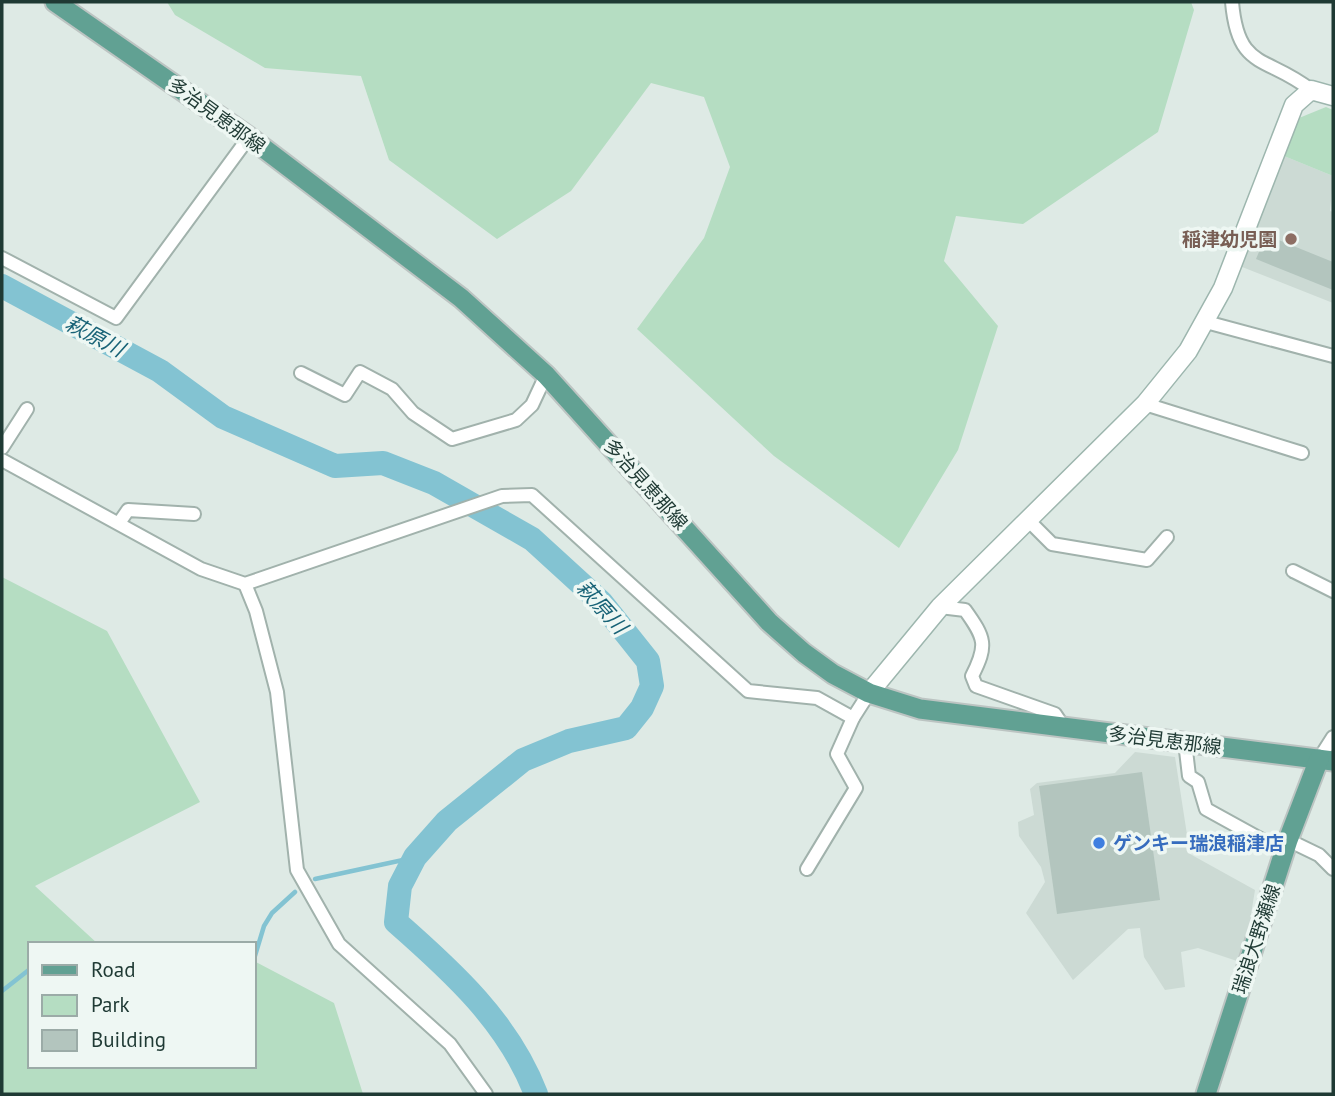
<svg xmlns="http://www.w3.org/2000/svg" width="1335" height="1096" font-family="'PT Sans','Noto Sans JP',sans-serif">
<rect width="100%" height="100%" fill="#deeae5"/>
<g fill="#ccdad4">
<polygon points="1284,156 1333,176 1330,211 1333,212 1333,303 1237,265"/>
<polygon points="1135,752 1175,757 1190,854 1255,890 1243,963 1198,948 1181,952 1185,987 1165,990 1144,957 1140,928 1128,929 1073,980 1026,913 1045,882 1041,867 1019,836 1018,822 1034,815 1030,789 1037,783 1115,773"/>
</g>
<g fill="#b5ddc2">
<polygon points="167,2 1191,2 1194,10 1158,132 1023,224 956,216 944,261 998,326 958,450 899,548 774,456 637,329 704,238 730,167 704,97 651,83 571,191 497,239 389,160 361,76 265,68 175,15"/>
<polygon points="1326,107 1333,110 1333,176 1284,156 1299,118"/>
<polygon points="2,577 107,631 200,802 35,886 98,944 30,944 30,1066 254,1066 254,961 334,1003 363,1094 2,1094"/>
</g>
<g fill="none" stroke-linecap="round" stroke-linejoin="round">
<g stroke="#83c3d2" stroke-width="4.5">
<polyline points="315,879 403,860 411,864"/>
<polyline points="254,959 264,926 272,913 295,892"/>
<polyline points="2,991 30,969"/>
</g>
<path stroke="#83c3d2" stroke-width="24" d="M2,286l158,85 63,46 112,49 48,-3 51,20 98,56 69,63 47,59 4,25 -10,22 -16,20 -57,13 -46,19 -76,61 -32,36 -15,29 -4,36c57,50 113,101 140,172"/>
</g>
<g fill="#b3c5be">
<polygon points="1266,235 1333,262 1333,290 1256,259"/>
<polygon points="1142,772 1160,900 1057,914 1039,786"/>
</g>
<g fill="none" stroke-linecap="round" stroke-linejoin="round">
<defs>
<g id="street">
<path d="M1232,2c6,69 34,53 79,88"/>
<polyline points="2,258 116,318 249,137"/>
<polyline points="1206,322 1333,356"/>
<polyline points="301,373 345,395 360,372 392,389 413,413 452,439 516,420 532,405 546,375"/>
<polyline points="1145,404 1302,453"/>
<polyline points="2,448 27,409"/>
<polyline points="2,460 201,569 245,584 502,496 532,495 748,691 817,698 853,718 869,693"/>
<polyline points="1028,520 1052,544 1147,560 1167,537"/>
<polyline points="119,523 128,510 194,514"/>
<polyline points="1293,571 1333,591"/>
<polyline points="245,584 256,611 277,692 297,870 339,944 450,1044 486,1094"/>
<path d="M940,607l25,3c20,28 23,35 7,66l4,10 79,28 8,12"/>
<polyline points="1185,742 1189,776 1198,782 1206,809 1284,852"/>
<polyline points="1319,759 1333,737"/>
<polyline points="1288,840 1319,855 1333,869"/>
<polyline points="807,869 856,788 837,754 853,718"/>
</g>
<polyline id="secondary" points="869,693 940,607 1145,404 1188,351 1223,288 1294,105 1311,90 1333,96"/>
<g id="primary">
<polyline points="55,2 249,137 461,298 546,375 769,622 804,653 833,674 869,693 920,709 1333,761"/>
<polyline points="1206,1094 1288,840 1319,759"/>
</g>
</defs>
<use href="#street" stroke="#a1b2ac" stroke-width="16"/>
<use href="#secondary" stroke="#9db6ae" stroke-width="21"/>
<use href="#primary" stroke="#bcc4c2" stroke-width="23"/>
<use href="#street" stroke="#fff" stroke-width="12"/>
<use href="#secondary" stroke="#fff" stroke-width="18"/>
<use href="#primary" stroke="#61a193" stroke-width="19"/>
</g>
<circle fill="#8d6e63" stroke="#eef7f3" stroke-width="2.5" cx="1291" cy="239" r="7"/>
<circle fill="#3f7fe0" stroke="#eef7f3" stroke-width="2.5" cx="1099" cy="843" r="7"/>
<g text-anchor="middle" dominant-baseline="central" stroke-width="7" stroke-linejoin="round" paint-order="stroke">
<g font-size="19" fill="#1f3a34" stroke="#eef7f3">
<text transform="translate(217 115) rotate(36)">多治見恵那線</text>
<text transform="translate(646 484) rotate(48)">多治見恵那線</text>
<text transform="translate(1165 740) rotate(7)">多治見恵那線</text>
<text transform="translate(1256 939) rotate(-72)">瑞浪大野瀬線</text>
</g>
<g font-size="19" font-weight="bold" fill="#785e54" stroke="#eef7f3" text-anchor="end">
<text x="1277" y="239">稲津幼児園</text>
</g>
<g font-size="19" font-weight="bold" fill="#366cbe" stroke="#eef7f3" text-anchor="start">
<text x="1113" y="843">ゲンキー瑞浪稲津店</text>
</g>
<g font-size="21" font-style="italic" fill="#186377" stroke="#eef7f3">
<text transform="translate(95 336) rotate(28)">萩原川</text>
<text transform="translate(602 607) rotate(48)">萩原川</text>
</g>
</g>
<rect width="1335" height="1096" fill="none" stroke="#1f3a34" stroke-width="7"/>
<rect x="28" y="942" width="228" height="126" fill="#eef7f3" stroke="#9baba7" stroke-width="2"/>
<rect x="42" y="965" width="35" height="10" fill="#61a193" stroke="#9baba7" stroke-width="2"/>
<text x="91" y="977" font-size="21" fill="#1f3a34">Road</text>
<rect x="42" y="995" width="35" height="21" fill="#b5ddc2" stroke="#9baba7" stroke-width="2"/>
<text x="91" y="1012" font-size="21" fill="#1f3a34">Park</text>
<rect x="42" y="1030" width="35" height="21" fill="#b3c5be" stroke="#9baba7" stroke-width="2"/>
<text x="91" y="1047" font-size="21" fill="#1f3a34">Building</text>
</svg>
